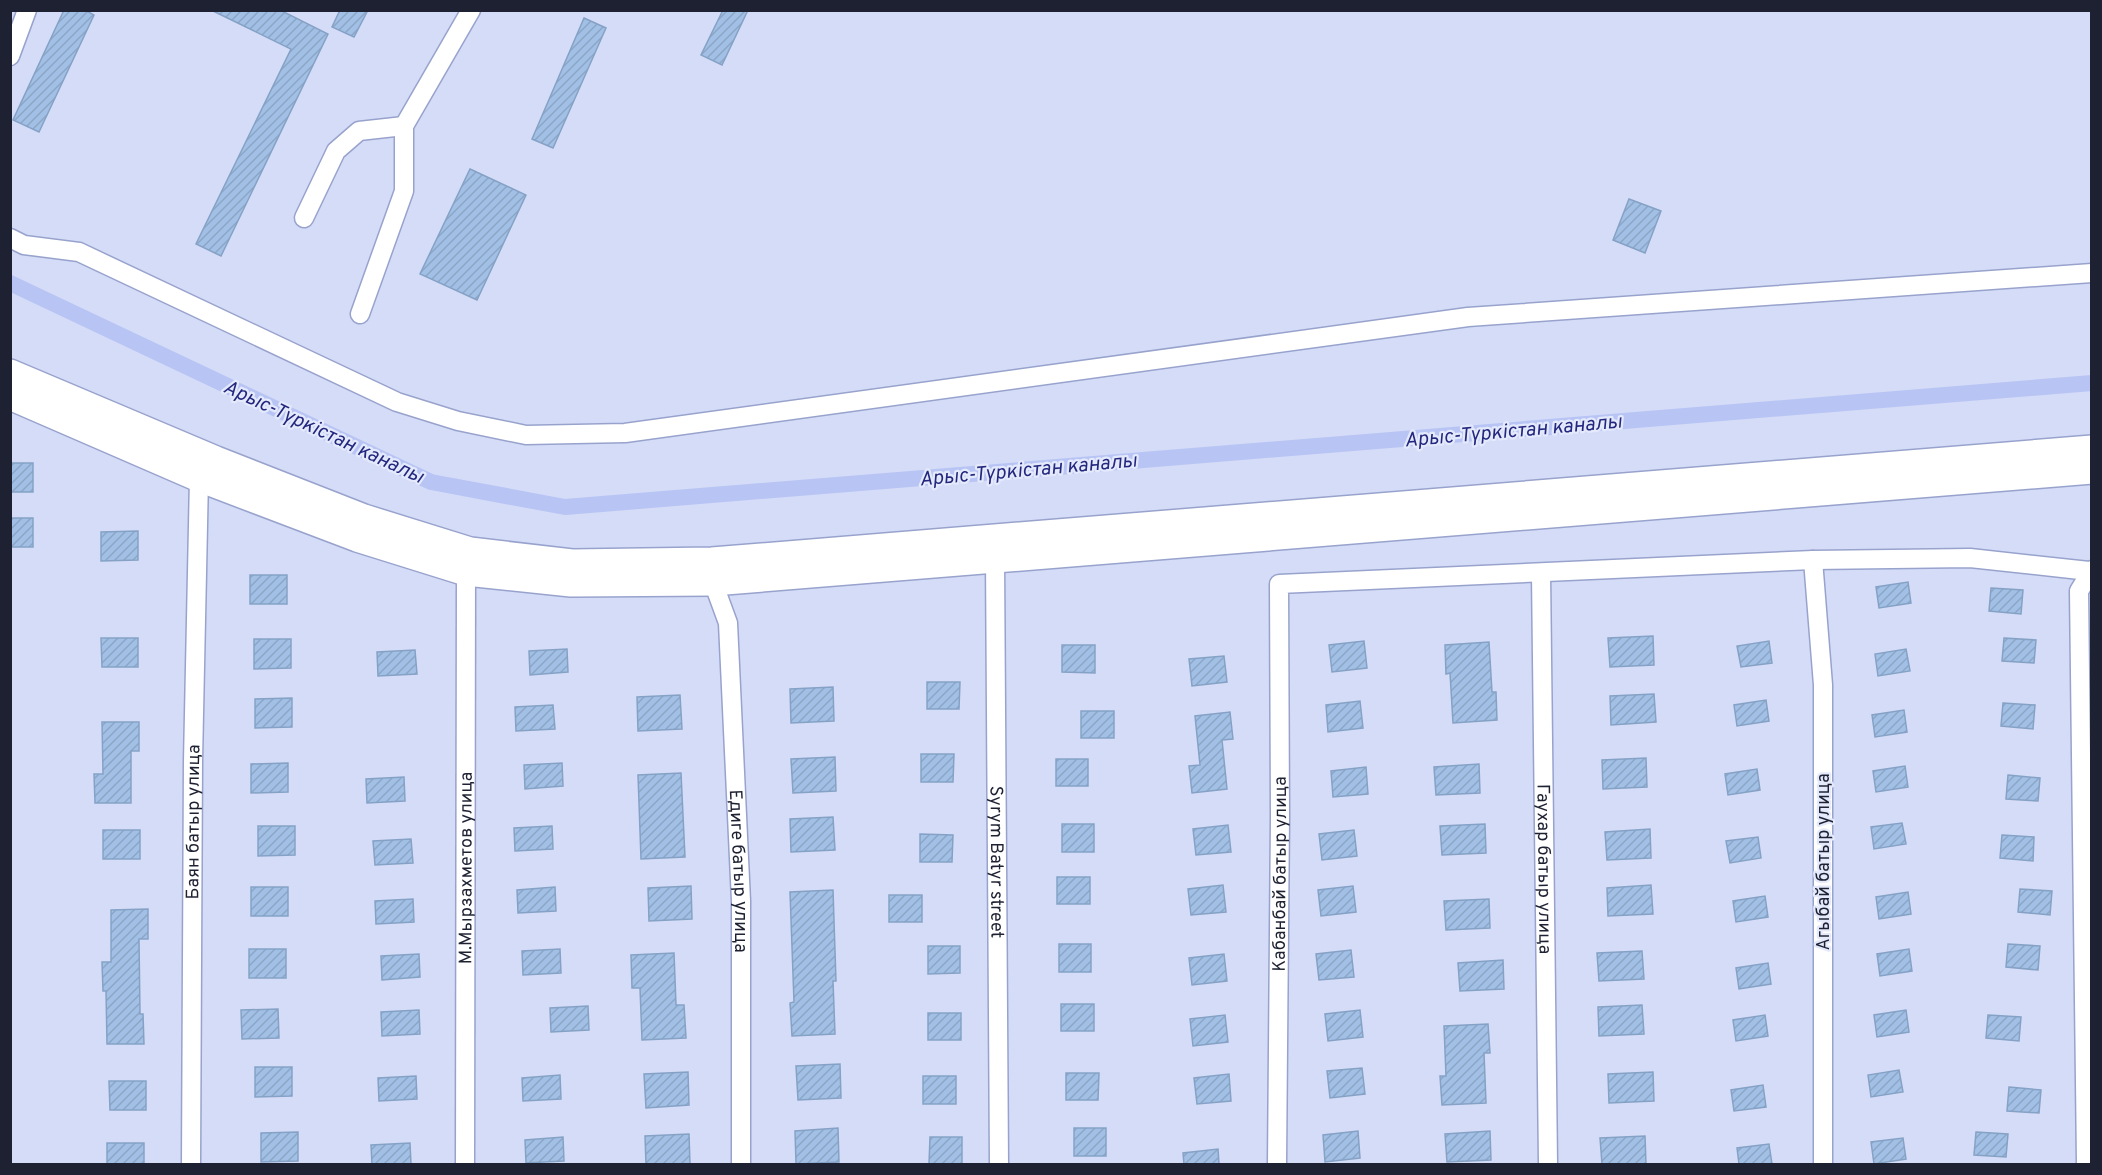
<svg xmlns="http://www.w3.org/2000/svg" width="2102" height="1175" viewBox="0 0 2102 1175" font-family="Overpass,sans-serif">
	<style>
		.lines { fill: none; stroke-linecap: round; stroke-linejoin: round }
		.canal { stroke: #b8c4f4; stroke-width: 16 }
		.building { fill: url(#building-hatch); stroke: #85a2c6; stroke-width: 1.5 }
		.minor-casing { stroke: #98a3cd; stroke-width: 21 }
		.highway-casing { stroke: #98a3cd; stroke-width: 30 }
		.minor { stroke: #fff; stroke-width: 18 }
		.highway { stroke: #fff; stroke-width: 27 }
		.labels { text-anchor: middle; stroke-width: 4.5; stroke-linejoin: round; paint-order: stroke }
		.street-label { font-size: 18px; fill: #1d2132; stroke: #e4eafc }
		.water-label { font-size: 20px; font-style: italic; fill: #23277e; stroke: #e4eafc }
	</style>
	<defs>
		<pattern id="building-hatch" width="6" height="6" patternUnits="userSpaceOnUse" patternTransform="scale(1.5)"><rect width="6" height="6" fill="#a2c0e5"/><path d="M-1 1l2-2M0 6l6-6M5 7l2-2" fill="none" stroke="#8ba5c5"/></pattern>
	</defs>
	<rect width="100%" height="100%" fill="#d5dcf7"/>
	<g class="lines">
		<!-- canal -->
		<path class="canal" d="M10,283L431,482L565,507L2092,383"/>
	</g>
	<!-- building -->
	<g class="building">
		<path d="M64,10H85L94,15L39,132L13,120Z"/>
		<path d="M211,10H280L328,34L221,256L196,244L291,49Z"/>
		<path d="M340,10H368L354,37L332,27Z"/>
		<path d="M723,10H748L722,65L701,55Z"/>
		<path d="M584,18L606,28L553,148L532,139Z"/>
		<path d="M470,169L526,195L477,300L420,274Z"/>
		<path d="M1629,199L1661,211L1645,253L1613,240Z"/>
		<rect x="10" y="463" width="23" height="29"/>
		<rect x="10" y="518" width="23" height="29"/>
		<path d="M138,531V560L101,561V532Z"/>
		<rect x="250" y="575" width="37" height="29"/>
		<path d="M1908,582L1911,603L1879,608L1876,587Z"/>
		<path d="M1991,588L2023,590L2021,614L1989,611Z"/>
		<path d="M1653,636L1654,665L1610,667L1608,638Z"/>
		<path d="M101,638H138V667H102Z"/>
		<path d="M2004,638L2036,640L2034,663L2002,661Z"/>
		<path d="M254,639H291V668L254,669Z"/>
		<path d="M1364,641L1367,668L1332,672L1329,645Z"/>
		<path d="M1769,641L1772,663L1741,667L1737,646Z"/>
		<path d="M1489,642L1492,692H1496L1497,720L1453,723L1450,673L1446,674L1445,645Z"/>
		<path d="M1062,645H1095V673L1062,672Z"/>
		<path d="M567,649L568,672L530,675L529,651Z"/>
		<path d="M1906,649L1910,671L1878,676L1875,654Z"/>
		<path d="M415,650L417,674L378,676L377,652Z"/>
		<path d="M1224,656L1227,682L1192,686L1189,659Z"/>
		<path d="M927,682H960L959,709H927Z"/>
		<path d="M833,687L834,721L791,723L790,689Z"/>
		<path d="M1654,694L1656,722L1611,725L1610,696Z"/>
		<path d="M680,695L682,729L638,731L637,697Z"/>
		<path d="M292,698V727L255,728V699Z"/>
		<path d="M1766,700L1769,721L1737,726L1734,705Z"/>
		<path d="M1360,701L1363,728L1328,732L1326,705Z"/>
		<path d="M2003,703L2035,705L2033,729L2001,726Z"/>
		<path d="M553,705L555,729L516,731L515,707Z"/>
		<path d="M1904,710L1907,732L1875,737L1872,715Z"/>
		<rect x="1081" y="711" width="33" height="27"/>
		<path d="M1230,712L1233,739L1222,740L1227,789L1192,793L1189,766L1200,765L1195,716Z"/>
		<path d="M102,722H139V751H131V803H95L94,774H103Z"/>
		<path d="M921,754H954L953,782H921Z"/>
		<path d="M835,757L836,791L793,793L791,759Z"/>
		<path d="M1646,758L1647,787L1603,789L1602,760Z"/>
		<rect x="1056" y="759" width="32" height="27"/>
		<path d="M288,763V792L251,793V764Z"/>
		<path d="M562,763L563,786L525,789L524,765Z"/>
		<path d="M1479,764L1480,793L1436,795L1434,767Z"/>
		<path d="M1905,766L1908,787L1876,792L1873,771Z"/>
		<path d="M1366,767L1368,794L1333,797L1331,771Z"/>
		<path d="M1757,769L1760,790L1728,795L1725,774Z"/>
		<path d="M681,773L685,857L641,859L638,775Z"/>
		<path d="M2008,775L2040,778L2038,801L2006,799Z"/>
		<path d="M404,777L405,801L367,803L366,779Z"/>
		<path d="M833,817L835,850L791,852L790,819Z"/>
		<path d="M1902,823L1906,844L1874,849L1871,827Z"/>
		<rect x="1062" y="824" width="32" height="28"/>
		<path d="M1485,824L1486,853L1442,855L1440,826Z"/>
		<path d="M1228,825L1231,852L1196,855L1193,829Z"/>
		<path d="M258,826H295V855L258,856Z"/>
		<path d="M552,826L553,849L515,851L514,828Z"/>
		<path d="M1650,829L1651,858L1607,860L1605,832Z"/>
		<rect x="103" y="830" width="37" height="29"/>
		<path d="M1354,830L1357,856L1322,860L1319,834Z"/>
		<path d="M920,834L953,835L952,862H920Z"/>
		<path d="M2002,835L2034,837L2033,861L2000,858Z"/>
		<path d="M1758,837L1761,858L1730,863L1726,841Z"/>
		<path d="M411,839L413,863L375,865L373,841Z"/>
		<rect x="1057" y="877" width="33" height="27"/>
		<path d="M1223,885L1226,912L1191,915L1188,889Z"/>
		<path d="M1651,885L1653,914L1608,916L1607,888Z"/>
		<path d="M691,886L692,919L649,921L648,888Z"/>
		<path d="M1353,886L1356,912L1321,916L1318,890Z"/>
		<rect x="251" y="887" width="37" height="29"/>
		<path d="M555,887L556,911L518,913L517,890Z"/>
		<path d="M2020,889L2052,891L2050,915L2018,912Z"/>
		<path d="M833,890L836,981H833L835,1034L792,1036L790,1003L794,1002L790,892Z"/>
		<path d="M1908,892L1911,914L1879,919L1876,897Z"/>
		<rect x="889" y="895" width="33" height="27"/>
		<path d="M1765,896L1768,917L1736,922L1733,901Z"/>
		<path d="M413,899L414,922L376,924L375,901Z"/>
		<path d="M1489,899L1490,928L1446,930L1444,901Z"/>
		<path d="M148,909V939H139L140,1014H143L144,1044H107L106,991H103L102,962H111V910Z"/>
		<rect x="1059" y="944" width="32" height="28"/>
		<path d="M2008,944L2040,946L2038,970L2006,967Z"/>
		<path d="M928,946H960V973L928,974Z"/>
		<rect x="249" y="949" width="37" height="29"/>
		<path d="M560,949L561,973L523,975L522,951Z"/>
		<path d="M1909,949L1912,971L1880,976L1877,954Z"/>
		<path d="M1351,950L1354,977L1319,980L1316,954Z"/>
		<path d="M1642,951L1644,979L1599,981L1597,953Z"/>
		<path d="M674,953L676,1005H684L686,1038L642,1040L640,988H632L631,955Z"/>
		<path d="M419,954L420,977L382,980L381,956Z"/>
		<path d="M1224,954L1227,981L1192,985L1189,958Z"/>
		<path d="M1503,960L1504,989L1460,991L1458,963Z"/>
		<path d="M1768,963L1771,984L1739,989L1736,968Z"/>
		<rect x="1061" y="1004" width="33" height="27"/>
		<path d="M1642,1005L1644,1034L1599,1036L1598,1007Z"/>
		<path d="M588,1006L589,1030L551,1032L550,1008Z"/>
		<path d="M278,1009L279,1038L242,1039L241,1010Z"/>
		<path d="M419,1010L420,1034L382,1036L381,1012Z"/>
		<path d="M1360,1010L1363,1037L1328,1041L1325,1014Z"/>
		<path d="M1906,1010L1909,1032L1877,1037L1874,1015Z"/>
		<rect x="928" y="1013" width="33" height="27"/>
		<path d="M1225,1015L1228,1042L1193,1046L1190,1019Z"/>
		<path d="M1765,1015L1768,1036L1736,1041L1733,1020Z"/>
		<path d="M1988,1015L2021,1017L2019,1041L1986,1038Z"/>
		<path d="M1488,1024L1490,1053H1484L1486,1103L1442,1105L1440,1076H1446L1444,1026Z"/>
		<path d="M840,1064L841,1098L798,1100L796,1066Z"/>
		<path d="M255,1067H292V1096L255,1097Z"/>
		<path d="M1362,1068L1365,1094L1330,1098L1327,1071Z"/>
		<path d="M1899,1070L1903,1092L1871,1097L1868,1075Z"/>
		<path d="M688,1072L689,1105L646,1108L644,1074Z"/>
		<path d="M1653,1072L1654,1101L1609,1103L1608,1074Z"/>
		<path d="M1066,1073H1099L1098,1100H1066Z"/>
		<path d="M1229,1074L1231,1101L1197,1104L1194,1078Z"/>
		<path d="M560,1075L561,1099L523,1101L522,1078Z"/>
		<path d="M416,1076L417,1099L379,1101L378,1078Z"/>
		<rect x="923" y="1076" width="33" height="28"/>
		<path d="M109,1081H146V1110H110Z"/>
		<path d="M1763,1085L1766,1107L1734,1111L1731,1090Z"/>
		<path d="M2009,1087L2041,1090L2039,1113L2007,1111Z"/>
		<path d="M838,1128L839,1162L796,1164L795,1131Z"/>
		<rect x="1074" y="1128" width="32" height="28"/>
		<path d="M1358,1131L1360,1158L1325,1162L1323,1135Z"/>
		<path d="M1490,1131L1491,1160L1447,1162L1445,1134Z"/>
		<path d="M298,1132V1161L261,1162V1133Z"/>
		<path d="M1976,1132L2008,1134L2006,1157L1974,1155Z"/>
		<path d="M689,1134L690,1164H646L645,1136Z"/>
		<path d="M1645,1136L1646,1164H1602L1600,1138Z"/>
		<path d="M563,1137L564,1161L526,1163L525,1140Z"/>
		<path d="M930,1137H962V1164H929Z"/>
		<path d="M1903,1138L1906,1159L1874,1164L1871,1142Z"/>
		<rect x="107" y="1143" width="37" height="21"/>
		<path d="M410,1143L411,1164H372L371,1145Z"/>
		<path d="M1769,1144L1772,1164H1739L1737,1148Z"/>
		<path d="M1218,1149L1219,1164H1184L1183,1153Z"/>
	</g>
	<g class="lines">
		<!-- minor casing -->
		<g class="minor-casing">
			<g id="minor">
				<path d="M10,56L27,10"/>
				<path d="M304,218L336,151L359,131L404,126"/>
				<path d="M10,238L24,245L79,252L397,402L458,421L526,435L625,433L1468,317L2092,273"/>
				<path d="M360,314L404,191V126L471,10"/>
				<path id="s1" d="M995,559L999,1164"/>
				<path d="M1813,560L1823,685V1164"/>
				<path id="s2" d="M1541,573L1548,1164"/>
				<path id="s3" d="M713,582L728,623L741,901V1164"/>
				<path id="s4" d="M191,1164L193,761L199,478"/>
				<path id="s5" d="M465,1164L466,572"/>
				<path id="s6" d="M1277,1164L1280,816L1279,584L1813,560L1970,558L2089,571"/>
				<path d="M2086,1164L2079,591L2092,570"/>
			</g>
		</g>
		<!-- highway casing -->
		<g class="highway-casing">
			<g id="highway">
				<path d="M10,373L216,460L364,518L470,551L572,563L712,561L2092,449"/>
				<path d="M10,396L199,478L357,538L466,572L571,583L713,582L2092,470"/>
			</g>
		</g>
		<!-- minor -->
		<use href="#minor" class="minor"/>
		<!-- highway -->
		<use href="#highway" class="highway"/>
	</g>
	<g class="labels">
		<!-- street labels -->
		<g class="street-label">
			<text dy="6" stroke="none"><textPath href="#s4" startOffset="342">Баян батыр улица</textPath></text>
			<text dy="6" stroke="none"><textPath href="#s1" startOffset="303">Syrym Batyr street</textPath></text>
			<text transform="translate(1823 862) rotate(-90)" y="6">Агыбай батыр улица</text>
			<text dy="6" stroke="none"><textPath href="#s5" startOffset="296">М.Мырзахметов улица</textPath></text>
			<text dy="6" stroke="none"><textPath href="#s2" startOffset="296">Гаухар батыр улица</textPath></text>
			<text dy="6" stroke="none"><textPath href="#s3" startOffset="292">Едиге батыр улица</textPath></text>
			<text dy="6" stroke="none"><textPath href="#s6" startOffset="290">Кабанбай батыр улица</textPath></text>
		</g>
		<!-- water labels -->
		<g class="water-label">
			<text transform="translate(1513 430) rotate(-5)" y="7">Арыс-Түркістан каналы</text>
			<text transform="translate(324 431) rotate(25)" y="7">Арыс-Түркістан каналы</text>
			<text transform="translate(1028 469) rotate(-5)" y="7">Арыс-Түркістан каналы</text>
		</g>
	</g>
	<!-- border -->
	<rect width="2102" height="1175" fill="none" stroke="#1d2132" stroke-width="24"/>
</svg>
